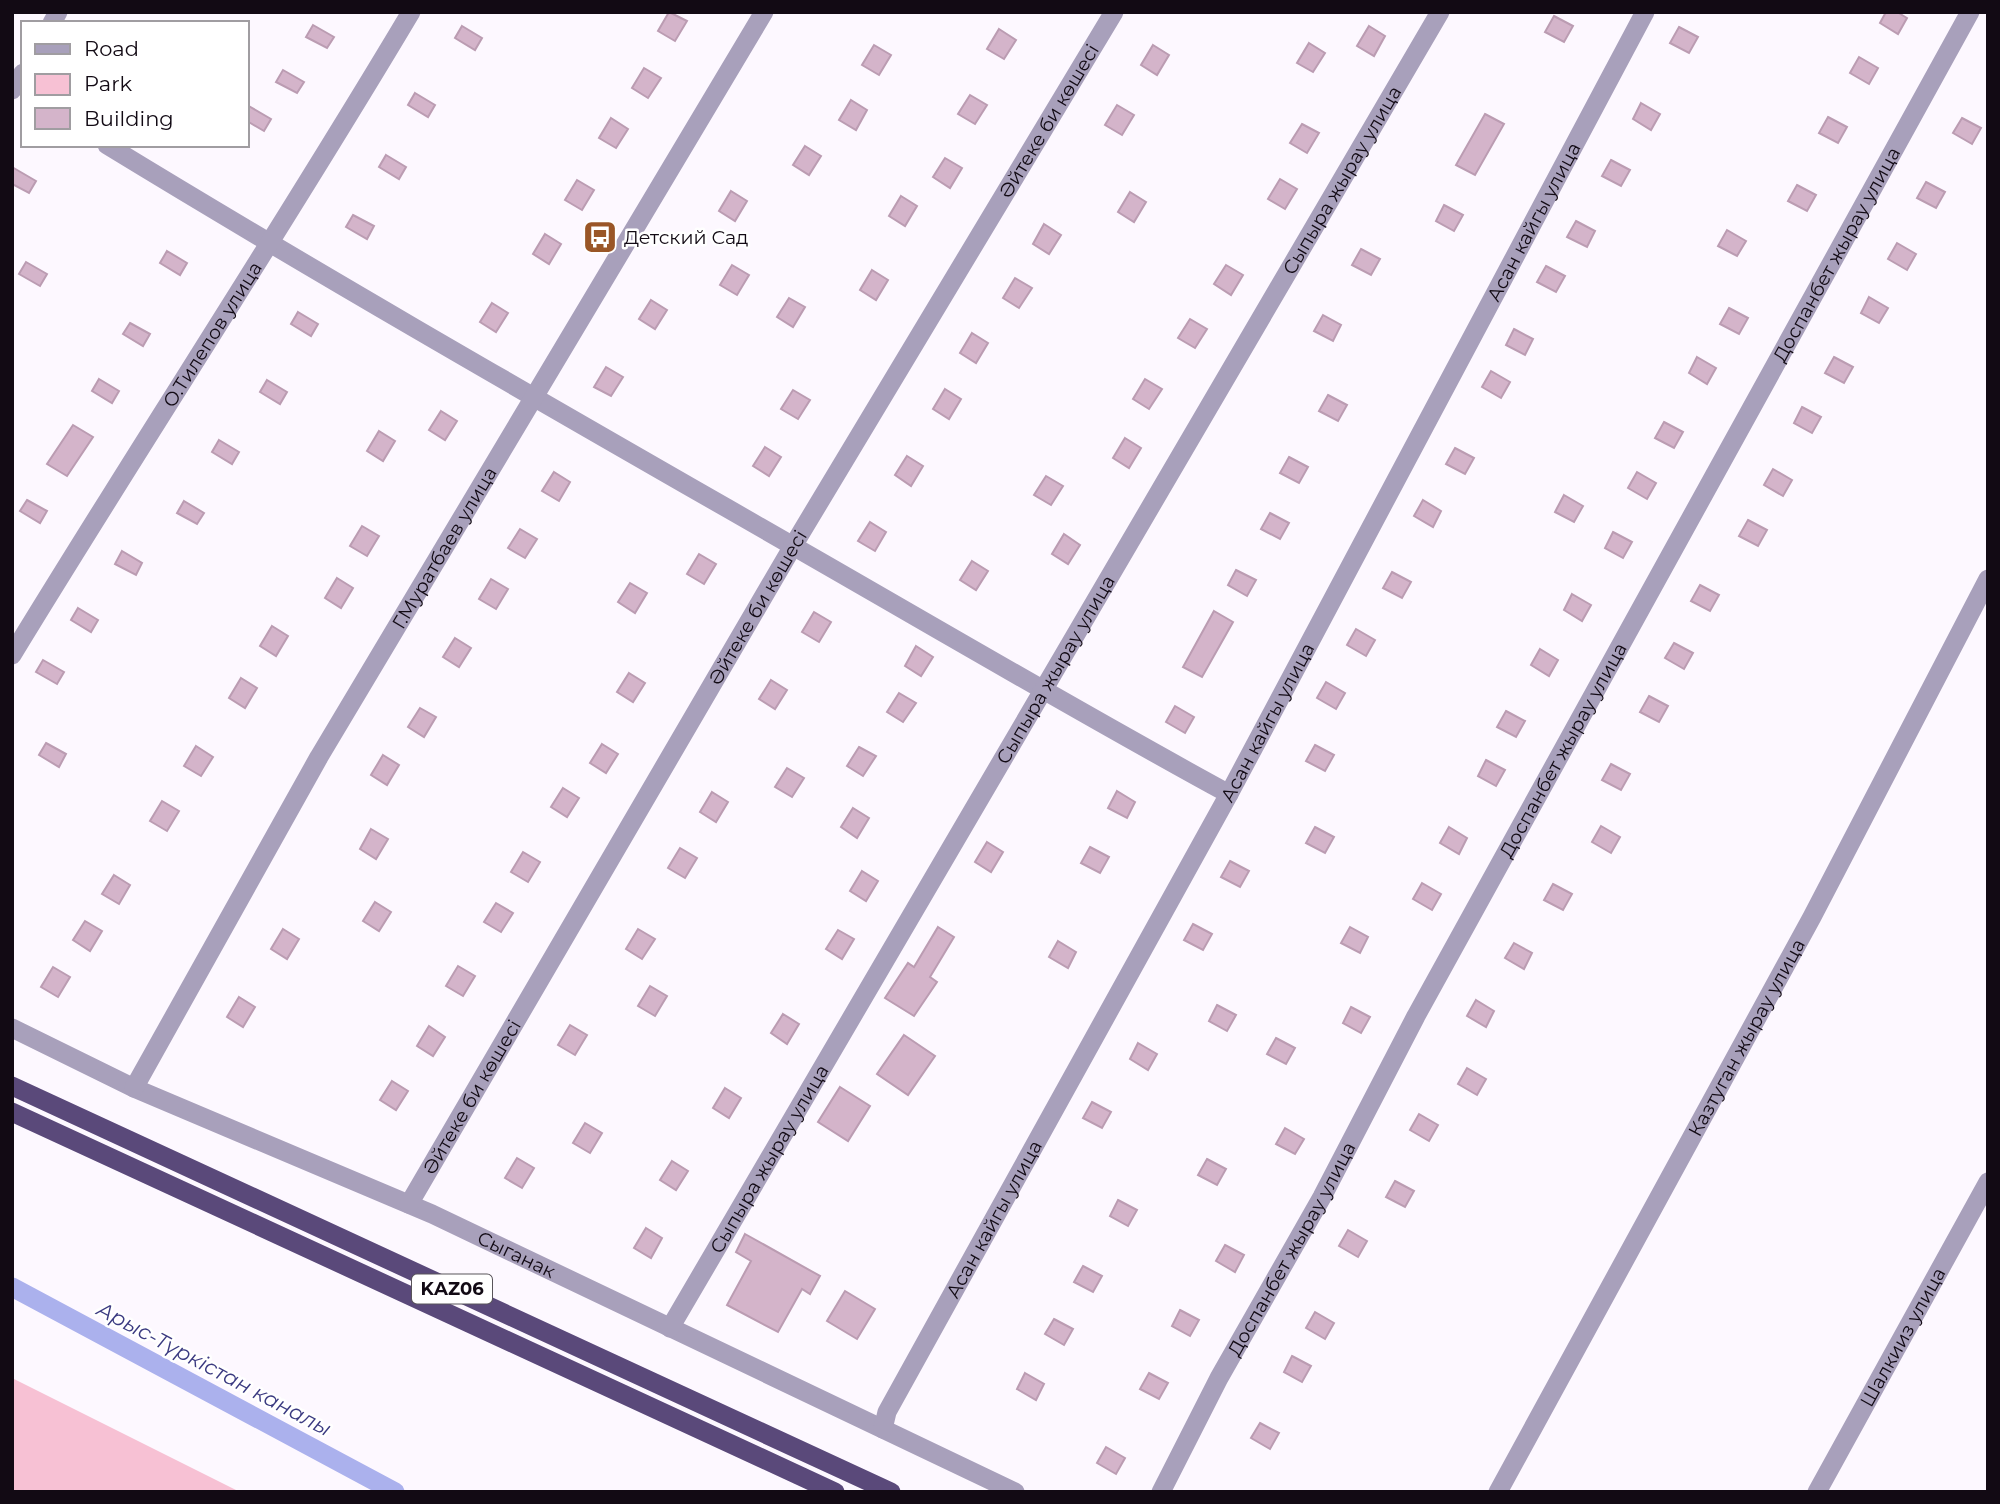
<svg xmlns="http://www.w3.org/2000/svg" width="2000" height="1504" viewBox="0 0 2000 1504" font-family="Montserrat,sans-serif">
	<style>
		.green { fill: #f7c1d4 }
		.lines { fill: none; stroke-linecap: round; stroke-linejoin: round }
		.canal { stroke: #abb1ed; stroke-width: 19 }
		.building { fill: #d4b4ca; stroke: #bb9cb2; stroke-width: 2 }
		.minor { stroke: #a8a0bb; stroke-width: 19 }
		.trunk { stroke: #5a497a; stroke-width: 19 }
		.labels { text-anchor: middle; stroke-width: 5; stroke-linejoin: round; paint-order: stroke }
		.shield { fill: #fff; stroke: #59545a; stroke-width: 2 }
		.shield-label { font-size: 18px; font-weight: bold; fill: #120a14 }
		.street-label { font-size: 19px; fill: #120a14; stroke: #fff }
		.poi-label { font-size: 19px; fill: #120a14; stroke: #fff; text-anchor: start }
		.water-label { font-size: 21px; font-style: italic; fill: #3b3a81; stroke: #fff }
	</style>
	<rect width="100%" height="100%" fill="#fdf8ff"/>
	<!-- green -->
	<path class="green" d="M12,1378L240,1492H12Z"/>
	<g class="lines">
		<!-- canal -->
		<path class="canal" d="M12,1287L395,1492"/>
	</g>
	<!-- building -->
	<g class="building">
		<path d="M669,12L687,21L675,41L658,31Z"/>
		<path d="M1886,12H1897L1907,18L1898,34L1880,23Z"/>
		<path d="M1554,16L1573,26L1564,42L1545,32Z"/>
		<path d="M313,25L334,37L327,48L306,37Z"/>
		<path d="M462,26L482,38L475,50L455,38Z"/>
		<path d="M1369,26L1385,36L1374,56L1357,46Z"/>
		<path d="M1679,27L1698,37L1689,53L1670,43Z"/>
		<path d="M999,29L1016,40L1004,59L987,49Z"/>
		<path d="M1309,43L1325,53L1313,72L1297,63Z"/>
		<path d="M874,45L891,55L879,75L862,65Z"/>
		<path d="M1153,45L1169,55L1157,75L1141,65Z"/>
		<path d="M1859,57L1878,68L1869,84L1850,73Z"/>
		<path d="M644,68L661,78L648,98L632,88Z"/>
		<path d="M283,70L304,82L297,93L276,82Z"/>
		<path d="M415,93L435,105L428,117L408,105Z"/>
		<path d="M970,95L987,105L975,124L958,114Z"/>
		<path d="M851,100L867,110L856,130L839,120Z"/>
		<path d="M1641,103L1660,114L1651,130L1633,119Z"/>
		<path d="M247,105L271,119L264,131L247,121Z"/>
		<path d="M1117,105L1134,115L1122,135L1105,125Z"/>
		<path d="M1485,114L1504,124L1475,175L1456,165Z"/>
		<path d="M1828,117L1847,127L1838,143L1819,133Z"/>
		<path d="M611,118L628,129L616,148L599,138Z"/>
		<path d="M1962,118L1981,128L1972,144L1953,133Z"/>
		<path d="M1302,124L1319,133L1307,153L1290,143Z"/>
		<path d="M805,146L821,156L809,175L793,165Z"/>
		<path d="M386,155L406,167L399,179L379,167Z"/>
		<path d="M945,158L962,168L950,188L933,177Z"/>
		<path d="M1611,160L1630,170L1621,186L1602,176Z"/>
		<path d="M12,167L36,181L29,193L12,184Z"/>
		<path d="M1280,179L1297,189L1285,209L1268,199Z"/>
		<path d="M577,180L594,190L582,210L565,200Z"/>
		<path d="M1926,182L1945,192L1936,208L1917,198Z"/>
		<path d="M1797,185L1816,195L1807,211L1788,201Z"/>
		<path d="M731,191L747,201L735,221L719,211Z"/>
		<path d="M1130,192L1146,202L1134,222L1118,212Z"/>
		<path d="M901,196L917,206L905,226L889,216Z"/>
		<path d="M1444,205L1463,215L1454,231L1436,221Z"/>
		<path d="M353,215L374,226L367,239L346,227Z"/>
		<path d="M1576,221L1595,231L1587,247L1567,237Z"/>
		<path d="M1044,224L1061,235L1049,254L1033,244Z"/>
		<path d="M1727,230L1746,241L1737,256L1718,246Z"/>
		<path d="M545,234L561,244L549,264L533,254Z"/>
		<path d="M1897,243L1916,254L1907,270L1888,259Z"/>
		<path d="M1361,249L1380,259L1371,275L1352,265Z"/>
		<path d="M167,251L187,263L180,275L160,263Z"/>
		<path d="M26,262L47,274L40,286L19,274Z"/>
		<path d="M732,265L749,275L737,295L720,285Z"/>
		<path d="M1226,265L1243,275L1231,295L1214,284Z"/>
		<path d="M1546,266L1565,276L1556,292L1537,282Z"/>
		<path d="M872,270L888,280L876,300L860,290Z"/>
		<path d="M1015,278L1032,288L1019,308L1003,298Z"/>
		<path d="M1869,297L1888,308L1879,323L1861,313Z"/>
		<path d="M789,298L805,307L793,327L777,317Z"/>
		<path d="M651,300L667,310L655,329L639,319Z"/>
		<path d="M492,303L508,313L496,332L480,322Z"/>
		<path d="M1729,308L1748,318L1739,334L1720,324Z"/>
		<path d="M298,312L318,324L311,336L291,324Z"/>
		<path d="M1323,315L1341,325L1333,341L1314,331Z"/>
		<path d="M1190,319L1207,329L1195,348L1178,338Z"/>
		<path d="M130,323L150,334L143,346L123,334Z"/>
		<path d="M1514,329L1533,339L1525,355L1506,345Z"/>
		<path d="M972,333L988,343L976,363L960,353Z"/>
		<path d="M1697,357L1716,368L1707,384L1689,373Z"/>
		<path d="M1834,357L1853,367L1844,383L1825,373Z"/>
		<path d="M606,367L623,377L611,396L594,387Z"/>
		<path d="M1491,371L1510,382L1501,398L1482,387Z"/>
		<path d="M99,379L119,391L112,403L92,391Z"/>
		<path d="M1145,379L1162,389L1149,409L1133,399Z"/>
		<path d="M267,380L287,392L280,404L260,392Z"/>
		<path d="M945,389L961,399L949,419L933,409Z"/>
		<path d="M793,390L810,400L798,419L781,409Z"/>
		<path d="M1328,395L1347,405L1338,421L1319,411Z"/>
		<path d="M1802,407L1821,417L1812,433L1794,423Z"/>
		<path d="M441,411L457,421L445,440L429,430Z"/>
		<path d="M1664,422L1683,432L1674,448L1655,438Z"/>
		<path d="M73,425L93,437L67,476L47,464Z"/>
		<path d="M379,431L395,441L383,461L367,451Z"/>
		<path d="M1125,438L1141,448L1129,468L1113,458Z"/>
		<path d="M219,440L239,452L232,464L212,452Z"/>
		<path d="M765,447L781,457L769,476L753,466Z"/>
		<path d="M1455,448L1474,458L1465,474L1446,464Z"/>
		<path d="M907,456L923,466L911,486L895,475Z"/>
		<path d="M1289,457L1308,467L1299,483L1280,473Z"/>
		<path d="M1773,469L1792,480L1783,496L1764,485Z"/>
		<path d="M554,472L570,482L559,501L542,491Z"/>
		<path d="M1637,472L1656,483L1647,499L1628,488Z"/>
		<path d="M1046,476L1063,486L1051,505L1034,495Z"/>
		<path d="M1564,495L1583,506L1574,522L1555,512Z"/>
		<path d="M27,500L47,511L40,523L20,511Z"/>
		<path d="M1423,500L1441,511L1433,527L1414,516Z"/>
		<path d="M184,501L204,513L197,524L177,513Z"/>
		<path d="M1270,513L1289,523L1280,539L1261,529Z"/>
		<path d="M1748,520L1767,530L1758,546L1739,536Z"/>
		<path d="M870,522L886,532L875,551L858,541Z"/>
		<path d="M362,526L379,536L367,556L350,546Z"/>
		<path d="M520,529L537,539L525,558L508,548Z"/>
		<path d="M1613,532L1632,542L1623,558L1605,548Z"/>
		<path d="M1064,534L1080,545L1068,564L1052,554Z"/>
		<path d="M122,551L142,563L136,575L115,564Z"/>
		<path d="M699,554L716,564L704,584L687,574Z"/>
		<path d="M972,561L988,571L976,590L960,580Z"/>
		<path d="M1236,570L1256,580L1247,596L1228,585Z"/>
		<path d="M1392,572L1411,582L1402,598L1383,588Z"/>
		<path d="M337,578L353,588L341,608L325,598Z"/>
		<path d="M491,579L508,589L496,609L479,599Z"/>
		<path d="M630,583L647,593L635,613L618,602Z"/>
		<path d="M1700,585L1719,595L1710,611L1691,601Z"/>
		<path d="M1572,594L1591,605L1582,621L1564,610Z"/>
		<path d="M78,608L98,620L91,632L71,620Z"/>
		<path d="M1214,611L1233,622L1202,677L1183,667Z"/>
		<path d="M814,612L831,622L819,642L802,632Z"/>
		<path d="M272,626L288,636L276,656L260,646Z"/>
		<path d="M1356,629L1375,640L1366,656L1347,645Z"/>
		<path d="M455,638L471,648L459,667L443,657Z"/>
		<path d="M1674,643L1693,653L1684,669L1665,658Z"/>
		<path d="M916,646L933,657L921,676L905,666Z"/>
		<path d="M1540,649L1558,660L1549,676L1531,665Z"/>
		<path d="M43,660L64,672L57,684L36,672Z"/>
		<path d="M629,673L645,683L633,702L617,692Z"/>
		<path d="M241,678L257,688L245,708L229,698Z"/>
		<path d="M771,680L787,690L775,709L759,699Z"/>
		<path d="M1326,682L1345,693L1336,709L1317,698Z"/>
		<path d="M899,693L916,703L903,722L887,712Z"/>
		<path d="M1649,696L1668,706L1659,722L1640,712Z"/>
		<path d="M1175,706L1194,717L1185,733L1166,722Z"/>
		<path d="M420,708L436,717L424,737L408,727Z"/>
		<path d="M1506,711L1525,721L1516,737L1497,727Z"/>
		<path d="M46,743L66,754L59,767L39,755Z"/>
		<path d="M602,744L618,754L606,773L590,763Z"/>
		<path d="M1315,745L1334,755L1325,771L1306,761Z"/>
		<path d="M196,746L213,757L201,776L184,766Z"/>
		<path d="M859,747L876,756L863,776L847,766Z"/>
		<path d="M383,755L399,765L387,785L371,775Z"/>
		<path d="M1486,760L1505,770L1496,786L1478,776Z"/>
		<path d="M1611,764L1630,774L1621,790L1602,780Z"/>
		<path d="M787,768L804,778L792,797L775,787Z"/>
		<path d="M563,788L579,798L567,817L551,807Z"/>
		<path d="M1117,791L1135,802L1127,818L1108,808Z"/>
		<path d="M712,792L728,802L716,822L700,812Z"/>
		<path d="M162,801L179,811L167,831L150,821Z"/>
		<path d="M853,808L869,818L857,838L841,827Z"/>
		<path d="M1601,826L1620,837L1611,853L1592,842Z"/>
		<path d="M1315,827L1334,837L1325,853L1306,843Z"/>
		<path d="M1449,827L1467,838L1459,854L1440,843Z"/>
		<path d="M371,829L388,839L376,859L360,849Z"/>
		<path d="M987,842L1003,852L991,872L975,862Z"/>
		<path d="M1090,847L1109,857L1100,873L1081,863Z"/>
		<path d="M680,848L697,858L685,878L668,868Z"/>
		<path d="M523,852L540,862L528,882L511,872Z"/>
		<path d="M1230,861L1249,871L1240,887L1221,877Z"/>
		<path d="M862,871L878,881L866,901L850,891Z"/>
		<path d="M114,875L130,885L119,904L102,894Z"/>
		<path d="M1422,883L1441,894L1432,910L1413,899Z"/>
		<path d="M1553,884L1572,894L1563,910L1544,900Z"/>
		<path d="M375,902L391,912L379,931L363,921Z"/>
		<path d="M496,903L513,913L501,932L484,922Z"/>
		<path d="M85,921L102,931L90,951L73,940Z"/>
		<path d="M1193,924L1212,934L1203,950L1184,940Z"/>
		<path d="M938,927L954,937L930,977L937,982L914,1016L885,998L908,963L914,967Z"/>
		<path d="M1350,927L1368,937L1360,953L1341,943Z"/>
		<path d="M283,929L299,939L287,959L271,949Z"/>
		<path d="M638,929L655,939L642,959L626,949Z"/>
		<path d="M838,930L854,939L842,959L826,949Z"/>
		<path d="M1058,941L1076,952L1068,968L1049,957Z"/>
		<path d="M1514,943L1532,953L1524,969L1505,958Z"/>
		<path d="M458,966L475,976L463,996L446,986Z"/>
		<path d="M53,967L70,977L58,997L41,987Z"/>
		<path d="M650,986L667,996L655,1016L638,1006Z"/>
		<path d="M239,997L255,1007L243,1027L227,1017Z"/>
		<path d="M1476,1000L1494,1011L1486,1027L1467,1016Z"/>
		<path d="M1217,1005L1236,1015L1227,1031L1209,1021Z"/>
		<path d="M1351,1007L1370,1017L1361,1033L1343,1023Z"/>
		<path d="M783,1014L799,1024L787,1044L771,1033Z"/>
		<path d="M570,1025L587,1035L575,1055L558,1045Z"/>
		<path d="M429,1026L445,1037L433,1056L417,1046Z"/>
		<path d="M904,1035L935,1056L908,1095L877,1074Z"/>
		<path d="M1276,1038L1295,1048L1286,1064L1267,1054Z"/>
		<path d="M1138,1043L1157,1054L1148,1070L1130,1059Z"/>
		<path d="M1467,1068L1486,1079L1477,1095L1458,1084Z"/>
		<path d="M392,1081L408,1091L396,1110L380,1100Z"/>
		<path d="M840,1087L870,1106L848,1141L818,1122Z"/>
		<path d="M725,1088L741,1098L729,1118L713,1108Z"/>
		<path d="M1092,1102L1111,1112L1102,1128L1083,1118Z"/>
		<path d="M1419,1114L1438,1125L1429,1141L1410,1130Z"/>
		<path d="M585,1123L602,1133L590,1153L573,1143Z"/>
		<path d="M1285,1128L1304,1139L1295,1154L1276,1144Z"/>
		<path d="M517,1158L534,1168L522,1188L505,1178Z"/>
		<path d="M1207,1159L1226,1169L1217,1185L1198,1175Z"/>
		<path d="M672,1161L688,1171L676,1190L660,1180Z"/>
		<path d="M1395,1181L1414,1191L1405,1207L1386,1197Z"/>
		<path d="M1118,1200L1137,1210L1128,1226L1110,1216Z"/>
		<path d="M646,1228L662,1238L651,1258L634,1248Z"/>
		<path d="M1348,1230L1367,1241L1358,1257L1339,1246Z"/>
		<path d="M745,1234L820,1276L810,1294L802,1289L778,1332L727,1305L751,1261L736,1252Z"/>
		<path d="M1225,1245L1244,1255L1235,1272L1216,1261Z"/>
		<path d="M1083,1266L1102,1276L1093,1292L1074,1282Z"/>
		<path d="M845,1291L875,1309L857,1339L827,1321Z"/>
		<path d="M1180,1310L1199,1320L1190,1336L1172,1326Z"/>
		<path d="M1315,1312L1334,1323L1325,1339L1306,1328Z"/>
		<path d="M1054,1319L1073,1329L1064,1345L1045,1334Z"/>
		<path d="M1292,1356L1311,1366L1302,1382L1284,1372Z"/>
		<path d="M1025,1373L1044,1384L1036,1400L1017,1389Z"/>
		<path d="M1149,1373L1168,1383L1159,1399L1140,1389Z"/>
		<path d="M1260,1423L1279,1433L1270,1449L1251,1438Z"/>
		<path d="M1106,1447L1125,1458L1116,1474L1097,1463Z"/>
	</g>
	<g class="lines">
		<!-- minor -->
		<g class="minor">
			<path d="M52,23L58,12"/>
			<path d="M12,90L23,73"/>
			<path d="M107,145C333,283 563,414 793,546C938,629 1082,714 1229,794"/>
			<path id="s1" d="M12,655C143,440 282,229 411,12"/>
			<path id="s2" d="M12,1028L134,1088L432,1214L1015,1492"/>
			<path id="s3" d="M134,1088L319,757L764,12"/>
			<path id="s4" d="M409,1204L793,546L1114,12"/>
			<path id="s5" d="M670,1328L1440,12"/>
			<path id="s6" d="M883,1429L887,1412L1229,794L1645,12"/>
			<path id="s7" d="M1161,1492L1219,1378L1322,1197L1416,1016L1970,12"/>
			<path id="s8" d="M1498,1492L1812,917L1988,579"/>
			<path id="s9" d="M1817,1492L1988,1182"/>
		</g>
		<!-- trunk -->
		<g class="trunk">
			<path d="M12,1086L891,1492"/>
			<path d="M12,1112L835,1492"/>
		</g>
	</g>
	<!-- icons -->
	<defs>
		<g id="bus-square" transform="scale(1.75)"><rect x="-9" y="-9" width="18" height="18" rx="4" fill="#9a5627" stroke="#fff"/><path d="M-5-6H5V4H4V6H2V4H-2V6H-4V4H-5ZM-3.5-4V0h7V-4ZM-3.5 1.2v1.5H-2V1.2ZM2 1.2v1.5H3.5V1.2Z" fill="#fff"/></g>
	</defs>
	<g fill-rule="evenodd">
		<use href="#bus-square" x="600" y="237"/>
	</g>
	<g class="labels">
		<!-- shield labels -->
		<rect class="shield" x="412" y="1274.5" width="80" height="29" rx="5"/>
		<g class="shield-label">
			<text x="452" y="1295">KАZ06</text>
		</g>
		<!-- street labels -->
		<g class="street-label">
			<text dy="7" stroke="none"><textPath href="#s4" startOffset="1258">Әйтеке би көшесі</textPath></text>
			<text dy="7" stroke="none"><textPath href="#s5" startOffset="1330">Сыпыра жырау улица</textPath></text>
			<text dy="7" stroke="none"><textPath href="#s6" startOffset="1372">Асан кайгы улица</textPath></text>
			<text dy="7" stroke="none"><textPath href="#s7" startOffset="1410">Доспанбет жырау улица</textPath></text>
			<text dy="7" stroke="none"><textPath href="#s1" startOffset="378">О.Тилепов улица</textPath></text>
			<text dy="7" stroke="none"><textPath href="#s3" startOffset="623">Г.Муратбаев улица</textPath></text>
			<text dy="7" stroke="none"><textPath href="#s4" startOffset="691">Әйтеке би көшесі</textPath></text>
			<text dy="7" stroke="none"><textPath href="#s5" startOffset="763">Сыпыра жырау улица</textPath></text>
			<text dy="7" stroke="none"><textPath href="#s6" startOffset="805">Асан кайгы улица</textPath></text>
			<text dy="7" stroke="none"><textPath href="#s7" startOffset="844">Доспанбет жырау улица</textPath></text>
			<text dy="7" stroke="none"><textPath href="#s8" startOffset="518">Казтуган жырау улица</textPath></text>
			<text dy="7" stroke="none"><textPath href="#s4" startOffset="124">Әйтеке би көшесі</textPath></text>
			<text dy="7" stroke="none"><textPath href="#s5" startOffset="196">Сыпыра жырау улица</textPath></text>
			<text dy="7" stroke="none"><textPath href="#s6" startOffset="238">Асан кайгы улица</textPath></text>
			<text dy="7" stroke="none"><textPath href="#s7" startOffset="276">Доспанбет жырау улица</textPath></text>
			<text dy="7" stroke="none"><textPath href="#s2" startOffset="553">Сыганак</textPath></text>
			<text dy="7" stroke="none"><textPath href="#s9" startOffset="177">Шалкииз улица</textPath></text>
		</g>
		<!-- poi labels -->
		<g class="poi-label">
			<text x="624" y="244">Детский Сад</text>
		</g>
		<!-- water labels -->
		<g class="water-label">
			<text transform="translate(214 1369) rotate(28)" y="7">Арыс-Түркістан каналы</text>
		</g>
	</g>
	<!-- border -->
	<rect width="2000" height="1504" fill="none" stroke="#120a14" stroke-width="28"/>
	<!-- legend -->
	<rect x="21" y="21" width="228" height="126" fill="#ffffff" stroke="#a09da1" stroke-width="2"/>
	<rect x="35" y="44" width="35" height="10" fill="#a8a0bb" stroke="#a09da1" stroke-width="2"/>
	<text x="84" y="56" font-size="21" fill="#120a14">Road</text>
	<rect x="35" y="74" width="35" height="21" fill="#f7c1d4" stroke="#a09da1" stroke-width="2"/>
	<text x="84" y="91" font-size="21" fill="#120a14">Park</text>
	<rect x="35" y="108" width="35" height="21" fill="#d4b4ca" stroke="#a09da1" stroke-width="2"/>
	<text x="84" y="126" font-size="21" fill="#120a14">Building</text>
</svg>
